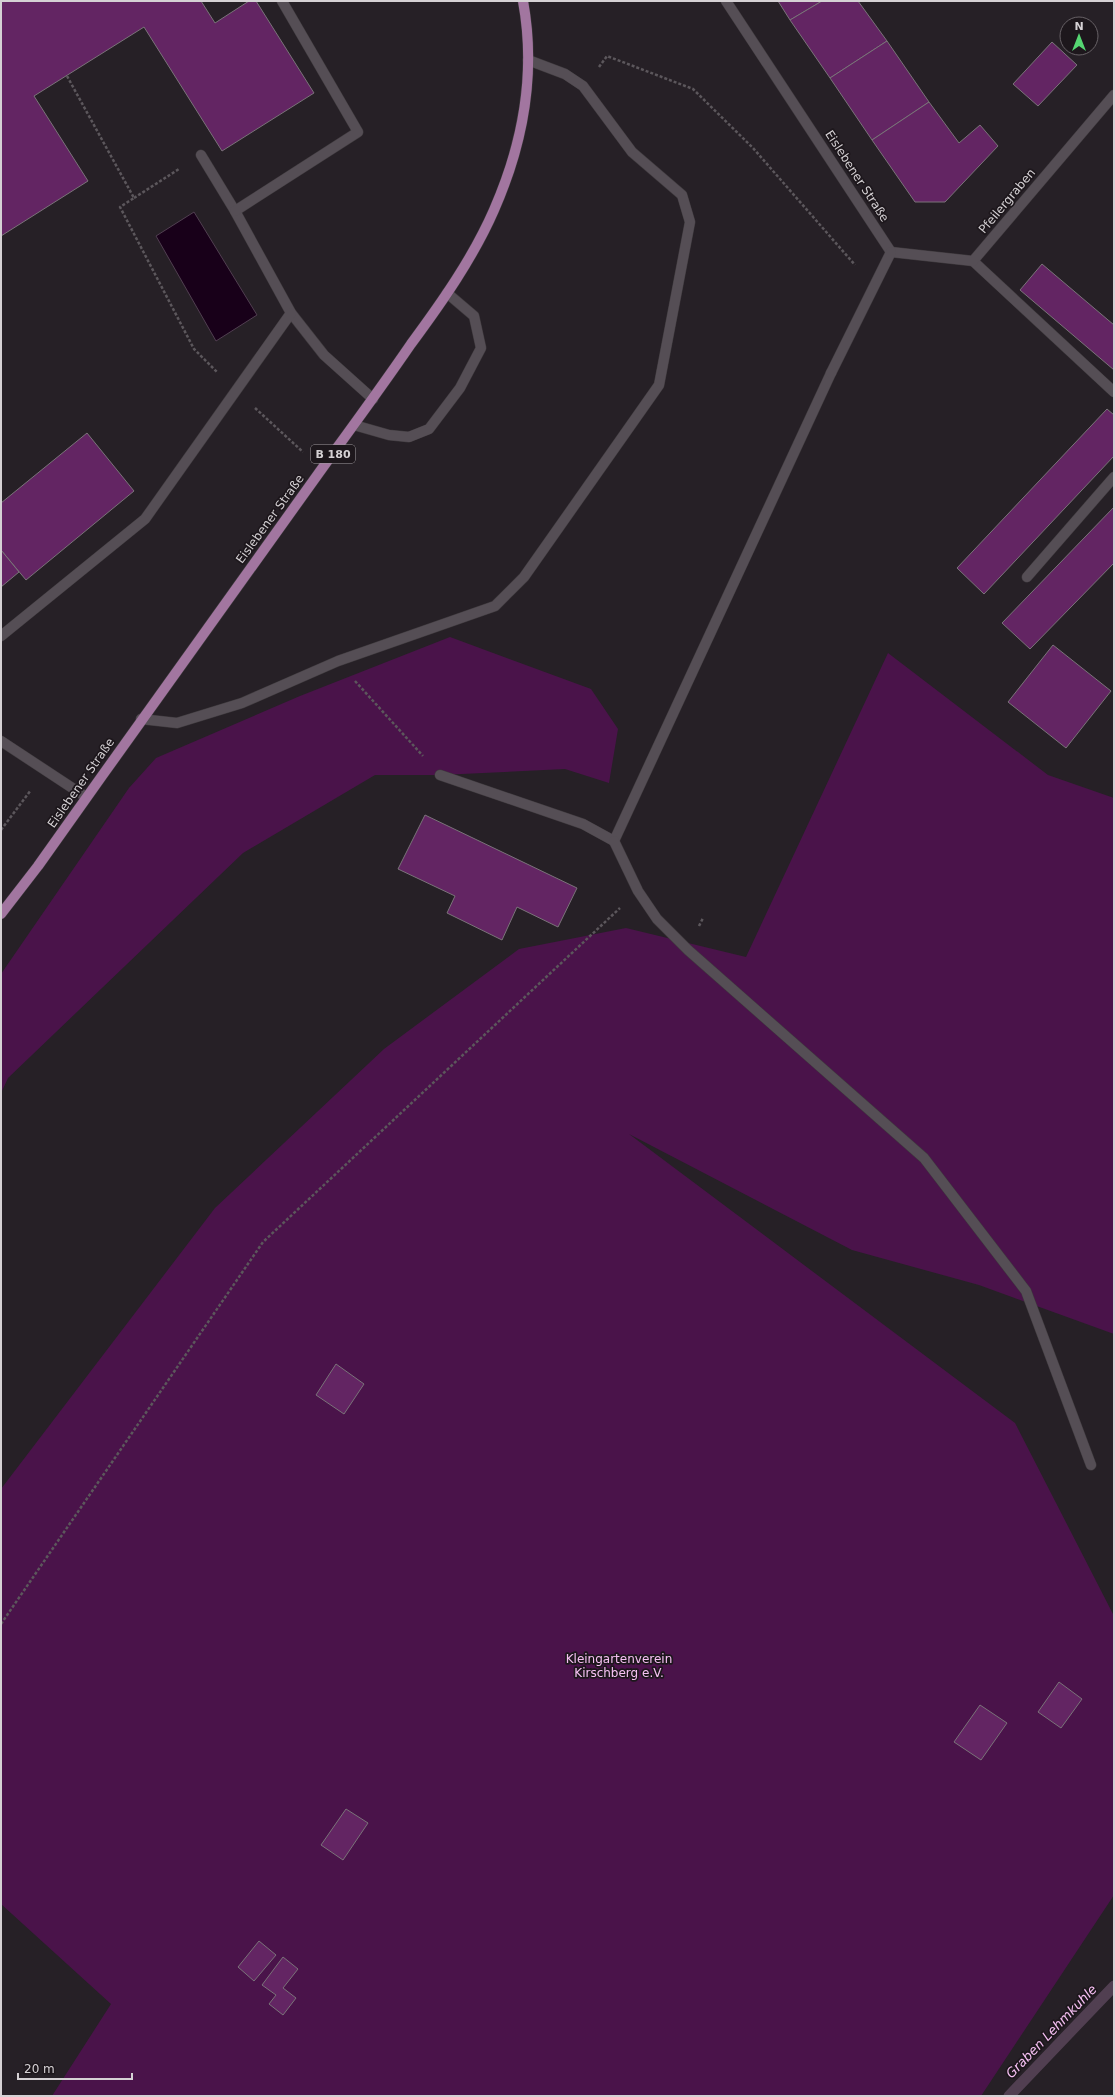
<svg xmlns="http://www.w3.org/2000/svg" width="1115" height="2097" viewBox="0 0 1115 2097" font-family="'DejaVu Sans',sans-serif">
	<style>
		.green { fill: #4a134a }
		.water { fill: #180019; stroke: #513f51 }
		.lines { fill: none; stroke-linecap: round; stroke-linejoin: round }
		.stream { stroke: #513f51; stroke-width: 11 }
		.building { fill: #632563; stroke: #7a7379 }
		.service-casing { stroke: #3f3a3e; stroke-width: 11 }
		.minor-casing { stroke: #3f3a3e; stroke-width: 11 }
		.primary-casing { stroke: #3f3a3e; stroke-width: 11 }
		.path { stroke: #5c575c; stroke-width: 2.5; stroke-dasharray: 3 2; stroke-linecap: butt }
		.service { stroke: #554e55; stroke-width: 10 }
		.minor { stroke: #554e55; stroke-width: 10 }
		.primary { stroke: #a276a0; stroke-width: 10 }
		.labels { text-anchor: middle; stroke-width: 3.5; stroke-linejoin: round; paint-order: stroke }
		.shield { fill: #1d171c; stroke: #9e999d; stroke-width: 1 }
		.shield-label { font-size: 11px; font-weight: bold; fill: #d5d1d4 }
		.street-label { font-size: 12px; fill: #d5d1d4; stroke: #1d171c }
		.park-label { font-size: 12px; fill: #f7c1f4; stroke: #1d171c }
		.water-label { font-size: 13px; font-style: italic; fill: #f6c0f3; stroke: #1d171c }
	</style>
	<rect width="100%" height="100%" fill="#262026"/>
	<!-- green -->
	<g class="green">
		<path d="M450,637L591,689L618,729L609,783L565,769L440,775H375L243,853L8,1078L1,1093V974L129,788L156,758L300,696Z"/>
		<path d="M888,653L1048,775L1114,798V1334L979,1285L852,1250L629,1134L1015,1423L1114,1616V1895L981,2096H52L111,2004L1,1904V1489L215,1208L384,1049L519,949L626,928L746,957Z"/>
	</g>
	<!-- water -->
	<path class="water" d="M194,212L257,315L216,341L156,236Z"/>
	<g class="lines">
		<!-- stream -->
		<path class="stream" d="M1009,2096L1114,1986"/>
	</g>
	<!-- building -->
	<g class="building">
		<path d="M1,1H201L215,23L249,1H256L314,93L222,151L144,27L34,96L88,181L1,236Z"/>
		<path d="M778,1H822L790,20Z"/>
		<path d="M822,1H858L887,41L830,78L790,20Z"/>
		<path d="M887,41L929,102L872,140L830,78Z"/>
		<path d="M1052,42L1077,65L1038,106L1013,84Z"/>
		<path d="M929,102L959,143L980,125L998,146L945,202H915L872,140Z"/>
		<path d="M1042,264L1114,325V370L1020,290Z"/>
		<path d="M1107,409L1114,415V456L984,594L957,568Z"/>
		<path d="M87,433L134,491L26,580L1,550V503Z"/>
		<path d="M1114,507V563L1030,649L1002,623Z"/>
		<path d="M1,550L19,572L1,587Z"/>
		<path d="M1053,645L1111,691L1066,748L1008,702Z"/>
		<path d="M425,815L577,888L558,927L517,907L502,940L447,913L455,896L398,869Z"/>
		<path d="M336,1364L364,1384L344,1414L316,1395Z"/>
		<path d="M1059,1682L1082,1699L1061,1728L1038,1712Z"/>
		<path d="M980,1705L1007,1723L981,1760L954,1742Z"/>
		<path d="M346,1809L368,1823L343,1860L321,1845Z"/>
		<path d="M259,1941L276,1955L254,1981L238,1967Z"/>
		<path d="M283,1957L298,1969L283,1988L296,1998L283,2015L269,2004L276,1995L262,1985Z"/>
	</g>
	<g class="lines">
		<!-- service casing -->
		<g class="service-casing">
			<g id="service">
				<path d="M201,155L235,211L291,313L324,355L373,399"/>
				<path d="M235,211L358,132L282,1"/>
				<path d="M973,261L1114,392"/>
				<path d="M354,425L389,435L409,437L429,429L460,388L481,348L474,316L447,293"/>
				<path d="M1027,577L1114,477"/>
				<path d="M1,636L145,519L291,313"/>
				<path d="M141,719L177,723L242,703L338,661L495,606L524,577L659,385L690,222L682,195L632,152L583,86L565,74L528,60"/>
				<path d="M1,741L86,797"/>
				<path d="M440,775L583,824L614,841L831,373"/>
				<path d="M614,841L638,891L657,919L688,950L924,1158L1026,1291L1091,1465"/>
			</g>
		</g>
		<!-- minor casing -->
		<g class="minor-casing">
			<g id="minor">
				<path d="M726,1L891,252"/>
				<path d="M891,252L973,261L1114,95"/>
				<path d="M831,373L891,252"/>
			</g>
		</g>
		<!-- primary casing -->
		<g class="primary-casing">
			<path id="primary" d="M1,914L38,866C135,729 233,593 331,456C358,419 385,382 411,344C442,302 473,258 494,210C523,144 536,72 523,1"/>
		</g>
		<!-- path -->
		<g class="path">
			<path d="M599,67L607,56L693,89L753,148L855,265"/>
			<path d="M67,76L134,198L120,207L194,349L218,373"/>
			<path d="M134,198L179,169"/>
			<path d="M255,408L303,452"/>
			<path d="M355,681L423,756"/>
			<path d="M1,830L31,790"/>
			<path d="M699,926L703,918"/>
			<path d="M1,1624L263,1242L620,908"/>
		</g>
		<!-- service -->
		<use href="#service" class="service"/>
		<!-- minor -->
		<use href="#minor" class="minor"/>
		<!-- primary -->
		<use href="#primary" class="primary"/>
	</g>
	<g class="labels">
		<!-- shield labels -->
		<rect class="shield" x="311" y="445" width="44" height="18" rx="3"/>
		<g class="shield-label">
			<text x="333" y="458">B 180</text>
		</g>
		<!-- street labels -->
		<g class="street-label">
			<text transform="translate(857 176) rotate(57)" y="4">Eislebener Straße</text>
			<text transform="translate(1007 201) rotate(-50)" y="4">Pfeilergraben</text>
			<text transform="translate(270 519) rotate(-54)" y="4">Eislebener Straße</text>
			<text transform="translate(81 783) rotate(-55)" y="4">Eislebener Straße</text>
		</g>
		<!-- park labels -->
		<g class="park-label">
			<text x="619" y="1663">Kleingartenverein<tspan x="619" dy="14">Kirschberg e.V.</tspan></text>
		</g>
		<!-- water labels -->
		<g class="water-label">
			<text transform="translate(1051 2031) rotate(-46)" y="5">Graben Lehmkuhle</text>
		</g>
	</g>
	<!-- border -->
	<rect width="1115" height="2097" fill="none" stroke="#d5d1d4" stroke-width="4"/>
	<!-- north arrow -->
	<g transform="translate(1079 36)"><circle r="19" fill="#1d171c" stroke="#676166"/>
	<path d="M0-3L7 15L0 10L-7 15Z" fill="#55d672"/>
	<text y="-6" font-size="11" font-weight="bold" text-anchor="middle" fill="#d5d1d4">N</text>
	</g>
	<!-- scale -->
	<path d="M18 2073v6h114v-6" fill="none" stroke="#d5d1d4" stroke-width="2"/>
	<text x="24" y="2073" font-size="12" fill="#d5d1d4" stroke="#1d171c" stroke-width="3" paint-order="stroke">20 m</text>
</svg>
